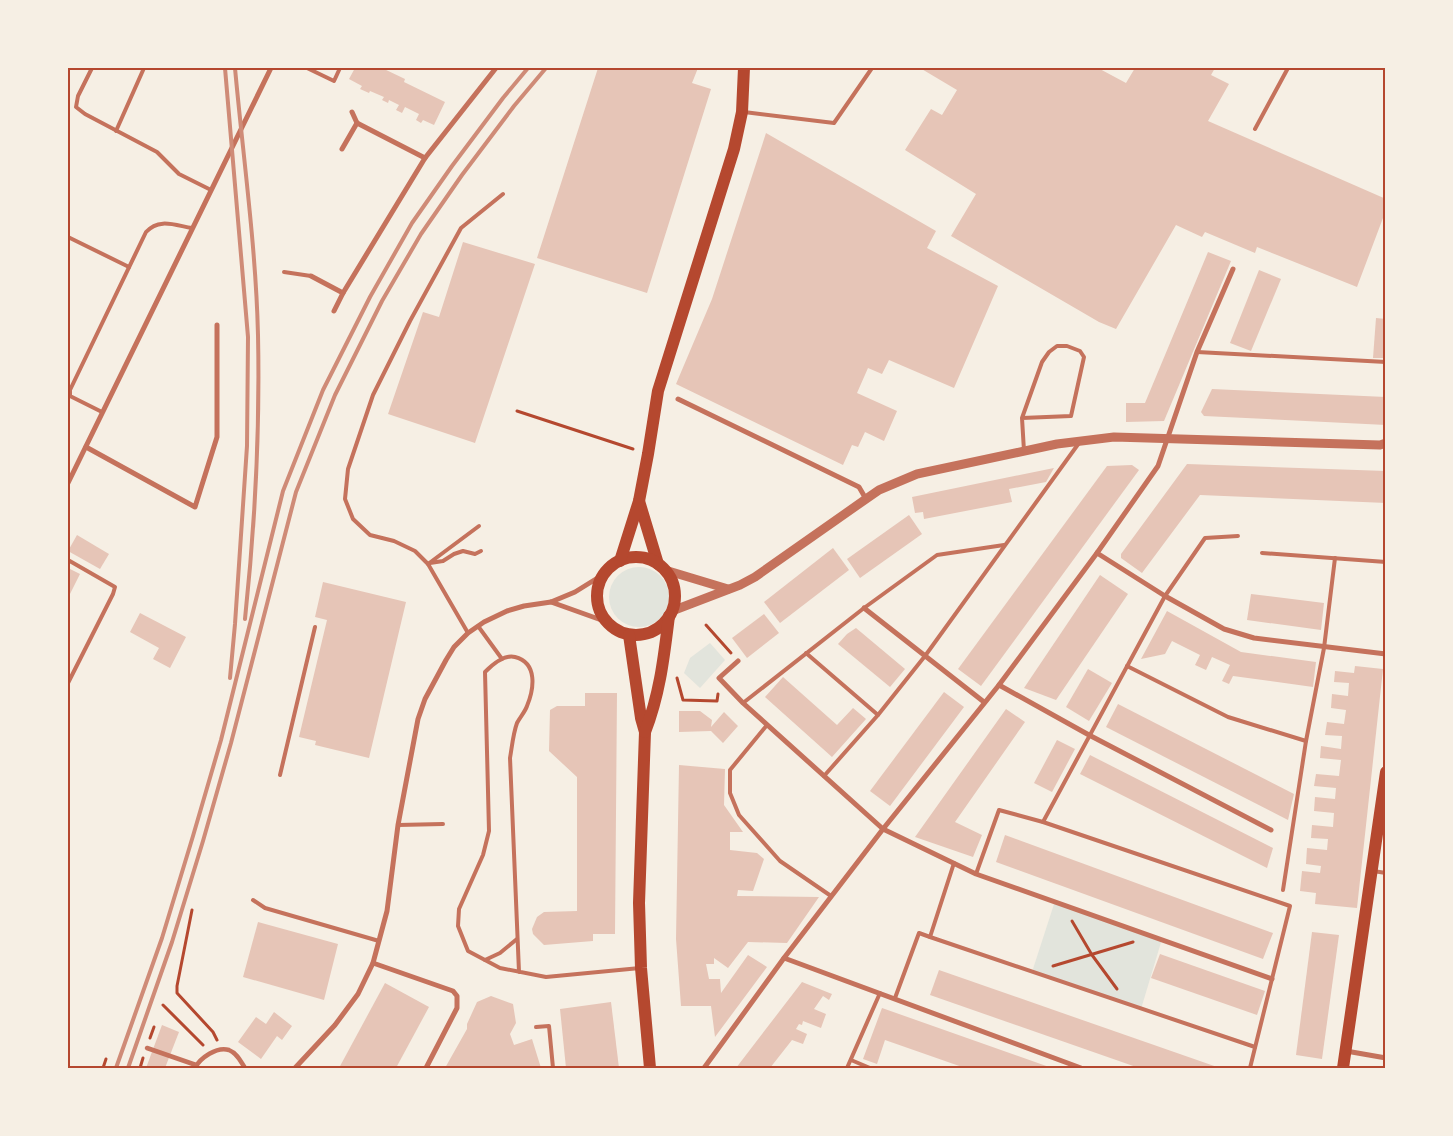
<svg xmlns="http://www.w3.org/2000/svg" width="1453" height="1136" viewBox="0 0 1453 1136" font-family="Overpass,sans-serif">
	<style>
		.green { fill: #e2e4dc }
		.building { fill: #e6c5b7 }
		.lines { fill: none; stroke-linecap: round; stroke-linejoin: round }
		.path { stroke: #b5482f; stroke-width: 3 }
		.service { stroke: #c5725c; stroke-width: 4 }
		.pedestrian { stroke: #c5725c; stroke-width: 4.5 }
		.minor { stroke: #c5725c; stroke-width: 5 }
		.tertiary { stroke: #c5725c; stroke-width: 9 }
		.primary { stroke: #b5482f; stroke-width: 12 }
		.rail { stroke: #cf8b77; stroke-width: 4 }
		.neatline { fill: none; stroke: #b5482f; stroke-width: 2 }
	</style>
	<rect width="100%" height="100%" fill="#f6efe4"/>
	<!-- green -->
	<g class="green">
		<circle cx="639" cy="597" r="30"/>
		<path d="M710,643L725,660L700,688L684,673L690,658Z"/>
		<path d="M1055,901L1162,939L1141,1009L1032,972Z"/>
	</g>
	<!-- building -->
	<g class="building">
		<path d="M355,68H382L405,79L404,82L445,102L434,125L423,120L421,123L416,120L419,114L405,107L402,113L396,110L399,105L389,100L388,103L382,100L384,97L370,91L369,93L360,89L362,86L349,79Z"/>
		<path d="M598,68H698L692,83L711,89L647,293L537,258Z"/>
		<path d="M920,68H1098L1126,83L1135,68H1215L1211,75L1229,84L1208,121L1386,199V210L1357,287L1257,247L1255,253L1205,232L1202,237L1176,225L1116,329L1099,322L951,236L976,194L905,150L931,109L942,115L957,90Z"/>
		<path d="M766,133L936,231L927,248L998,286L954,388L889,360L882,374L868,368L857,393L897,411L884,441L865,432L858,447L852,445L843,465L676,384L712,299Z"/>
		<path d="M463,242L535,264L475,443L388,414L423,312L439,317Z"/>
		<path d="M1208,252L1231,261L1164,421L1126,422V403H1145Z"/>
		<path d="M1259,270L1281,279L1251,351L1230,343Z"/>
		<path d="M1376,318L1386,319V358H1373Z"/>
		<path d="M1212,389L1386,397V425L1204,416L1201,412Z"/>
		<path d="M1187,464L1386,471V503L1200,495L1142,573L1121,558V554Z"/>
		<path d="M1132,465L1139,470L981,686L958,669L1107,466Z"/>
		<path d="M1054,468L1046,482L1009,489L1012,502L924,519L923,512L915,513L912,497Z"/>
		<path d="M909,515L922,534L860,578L847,559Z"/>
		<path d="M77,535L109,554L100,569L68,551Z"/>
		<path d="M833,548L849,570L780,623L764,602Z"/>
		<path d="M68,568L80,574L68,598Z"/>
		<path d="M1100,575L1128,594L1056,700L1024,688Z"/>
		<path d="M323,582L406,602L369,758L315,745L316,741L299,737L327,620L315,617Z"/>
		<path d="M1251,594L1324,603L1321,630L1247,620Z"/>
		<path d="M1167,611L1241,652L1316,662L1313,687L1233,676L1229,684L1222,681L1230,665L1212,657L1206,670L1195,665L1200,655L1172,641L1165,654L1141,659Z"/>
		<path d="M140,613L186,637L170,668L153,659L159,648L130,632Z"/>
		<path d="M764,614L779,633L747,658L732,638Z"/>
		<path d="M856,628L905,669L890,687L838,644L847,634Z"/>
		<path d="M1355,666L1383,669L1357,908L1315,904L1316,893L1300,891L1302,871L1320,873L1321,866L1306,864L1307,848L1327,850L1328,839L1311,838L1312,825L1333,827L1334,813L1314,811L1315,797L1335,799L1336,788L1314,786L1316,774L1339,776L1341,760L1320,758L1321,746L1341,749L1342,736L1325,735L1327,722L1344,724L1346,710L1331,708L1332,694L1348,696L1349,683L1334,682L1335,671L1354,673Z"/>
		<path d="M1088,669L1112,683L1089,721L1066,707Z"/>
		<path d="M783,677L837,725L853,708L866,719L832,757L765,697Z"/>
		<path d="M944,692L964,707L890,806L870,791Z"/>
		<path d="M585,693H617L615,934H593V941L544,945L533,934L532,929L537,917L544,912L577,911V777L549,751L550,710L557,706H585Z"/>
		<path d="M1118,704L1294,794L1288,820L1106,727Z"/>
		<path d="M1006,709L1025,722L955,822L982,835L973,857L915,837Z"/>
		<path d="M679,711H700L712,720L711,727L724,712L738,726L723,743L711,731L679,732Z"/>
		<path d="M1057,740L1075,749L1052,792L1034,783Z"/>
		<path d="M1090,755L1273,848L1267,868L1080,774Z"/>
		<path d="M679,765L725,769L724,805L743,832H730V850L757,853L764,859L753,891L738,890L737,896L819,897L787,943L748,942L728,968L714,958V964H706L709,979H720L721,993L748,955L767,967L715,1037L711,1006H681L676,939Z"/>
		<path d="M1005,835L1273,933L1263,959L996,862Z"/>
		<path d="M258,922L338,944L324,1000L243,977Z"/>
		<path d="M1312,932L1339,935L1322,1059L1296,1055Z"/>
		<path d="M1160,954L1265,991L1257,1015L1151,978Z"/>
		<path d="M939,970L1220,1068H1139L930,995Z"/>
		<path d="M802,982L832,994L829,1000L823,996L814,1009L826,1014L821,1028L803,1021L802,1025L799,1024L796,1029L807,1034L803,1044L792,1040L770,1068H736Z"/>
		<path d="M385,983L429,1007L396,1068H339Z"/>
		<path d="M491,996L513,1004L516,1023L510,1034L514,1045L532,1039L541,1068H445L467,1029V1024L477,1002Z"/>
		<path d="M611,1002L619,1068H566L560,1009Z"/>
		<path d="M882,1008L1052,1068H965L885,1040L877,1064L863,1059Z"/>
		<path d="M274,1012L292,1026L282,1040L277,1036L261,1059L238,1042L256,1017L266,1024Z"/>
		<path d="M162,1025L179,1032L165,1068H146Z"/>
	</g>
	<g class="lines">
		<!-- path -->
		<g class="path">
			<path d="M517,411L633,449"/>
			<path d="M706,625L731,653"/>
			<path d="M677,678L683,700L717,701L718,694"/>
			<path d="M192,910L177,986V993L213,1032L217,1040"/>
			<path d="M1072,921L1092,955L1117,989"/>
			<path d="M1053,966L1133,942"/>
			<path d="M163,1005L203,1045"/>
			<path d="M150,1038L154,1027"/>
			<path d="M103,1068L106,1059"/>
			<path d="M140,1068L143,1058"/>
		</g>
		<!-- service -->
		<g class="service">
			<path d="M92,68L78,96L76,107L85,114L157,152L179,174L211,190"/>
			<path d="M307,68L334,81L340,68"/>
			<path d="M744,112L834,123L872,68"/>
			<path d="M1255,129L1288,68"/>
			<path d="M116,131L144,68"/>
			<path d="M68,237L129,267"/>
			<path d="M284,272L311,276"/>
			<path d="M1197,352L1386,362"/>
			<path d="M102,412L70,396V390L146,232C159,218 174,225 192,228"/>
			<path d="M1022,418L1071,416L1084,357L1080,351L1067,346H1057L1049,352L1042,362L1022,418L1024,451"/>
			<path d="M1262,553L1386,562"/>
			<path d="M68,560L115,587L113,594L68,683"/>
			<path d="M430,563L443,561L454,554L463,551L475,554L481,551"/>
			<path d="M428,564L479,526"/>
			<path d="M478,626L502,659"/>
			<path d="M468,633L428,564L415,551L394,541L370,535L353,519L345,499L348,469L373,395L410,321L461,228L503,194"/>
			<path d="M806,653L878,715"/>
			<path d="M1127,666L1228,717L1306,741"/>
			<path d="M743,703L864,608L937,555L1004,545"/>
			<path d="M767,725L730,770V793L739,815L780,861L831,896"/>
			<path d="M280,775L315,627"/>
			<path d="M824,776L878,715L925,656L1079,443"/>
			<path d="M1043,822L1165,596L1205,538L1238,536"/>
			<path d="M398,825L443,824"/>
			<path d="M1373,871L1386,873"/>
			<path d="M976,874L999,810L1043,822L1290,906L1250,1068"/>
			<path d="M1283,890L1306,741L1324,648L1335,558"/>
			<path d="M253,900L265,908L379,941"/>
			<path d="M930,937L1255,1047"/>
			<path d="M485,960L500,953L517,939"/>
			<path d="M519,972L510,758C512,747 513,734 517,723C520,717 525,712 527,706C534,689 538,663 515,657C504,654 492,665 485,672L489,831L483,855L459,909L458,926L468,951L500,968L546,977L640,968"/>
			<path d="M895,998L919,933L930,937L954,863"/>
			<path d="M536,1027L549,1026L553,1068"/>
			<path d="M851,1060L870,1068"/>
			<path d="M847,1068L880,993"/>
		</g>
		<!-- pedestrian -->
		<g class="pedestrian">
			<path d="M147,1048L196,1065"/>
			<path d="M195,1068C200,1058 217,1046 229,1050C237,1053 241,1062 245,1068"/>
		</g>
		<!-- minor -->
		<g class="minor">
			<path d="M352,112L357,123"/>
			<path d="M357,123L425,158"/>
			<path d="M342,149L357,123"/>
			<path d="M311,276L343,293L425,158L496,68"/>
			<path d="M334,311L343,293"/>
			<path d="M678,399L859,487L866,499"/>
			<path d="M86,447L195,507L217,437V325"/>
			<path d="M68,483L271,68"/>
			<path d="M1097,553L1165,596L1224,629L1254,638L1386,654"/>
			<path d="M551,602L607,622"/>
			<path d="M864,608L984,702"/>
			<path d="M738,661L719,678L743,703L883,829L976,874L1272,979"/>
			<path d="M999,685L1089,735L1271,830"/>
			<path d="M784,958L1081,1068"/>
			<path d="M373,963L453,991L457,996V1008L426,1068"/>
			<path d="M1346,1051L1386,1058"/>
			<path d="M295,1068L335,1025L358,994L373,963L387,911L398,825L418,719L425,699L446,660L454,647L468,633L484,622L507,611L524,606L551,602L575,592L604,574"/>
			<path d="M704,1068L784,958L883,829L999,685L1097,553L1158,466L1197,352L1233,269"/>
		</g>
		<!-- tertiary -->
		<g class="tertiary">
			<path d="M665,570L728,589"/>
			<path d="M672,611L740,585L755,577L866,499L879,490L917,474L1057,444L1114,437L1380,445L1386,443"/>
		</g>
		<!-- primary -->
		<g class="primary">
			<path d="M639,501L658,564"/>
			<circle cx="636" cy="596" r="39"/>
			<path d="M620,561L639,501L648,454L658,391L734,149L742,112L744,68"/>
			<path d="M629,635L641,718L645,732L639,903L641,968L650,1068"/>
			<path d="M645,732C660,694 664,656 669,616"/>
			<path d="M1343,1068L1386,772"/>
		</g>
		<!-- rail -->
		<g class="rail">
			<path d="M225,68L248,337L247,446L235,624L230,678"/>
			<path d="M235,68C243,156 256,247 258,335C260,429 255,525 245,619"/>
			<path d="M116,1068L162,938L193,836L221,740L283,491L323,390L370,297L412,223L452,166L503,98L528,68"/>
			<path d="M128,1068L172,942L203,841L231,743L296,492L335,395L382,301L421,234L462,175L514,106L546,68"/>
		</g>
	</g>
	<!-- border -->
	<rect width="1453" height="1136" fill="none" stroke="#f6efe4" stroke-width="138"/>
	<rect x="69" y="69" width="1315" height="998" class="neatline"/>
</svg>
